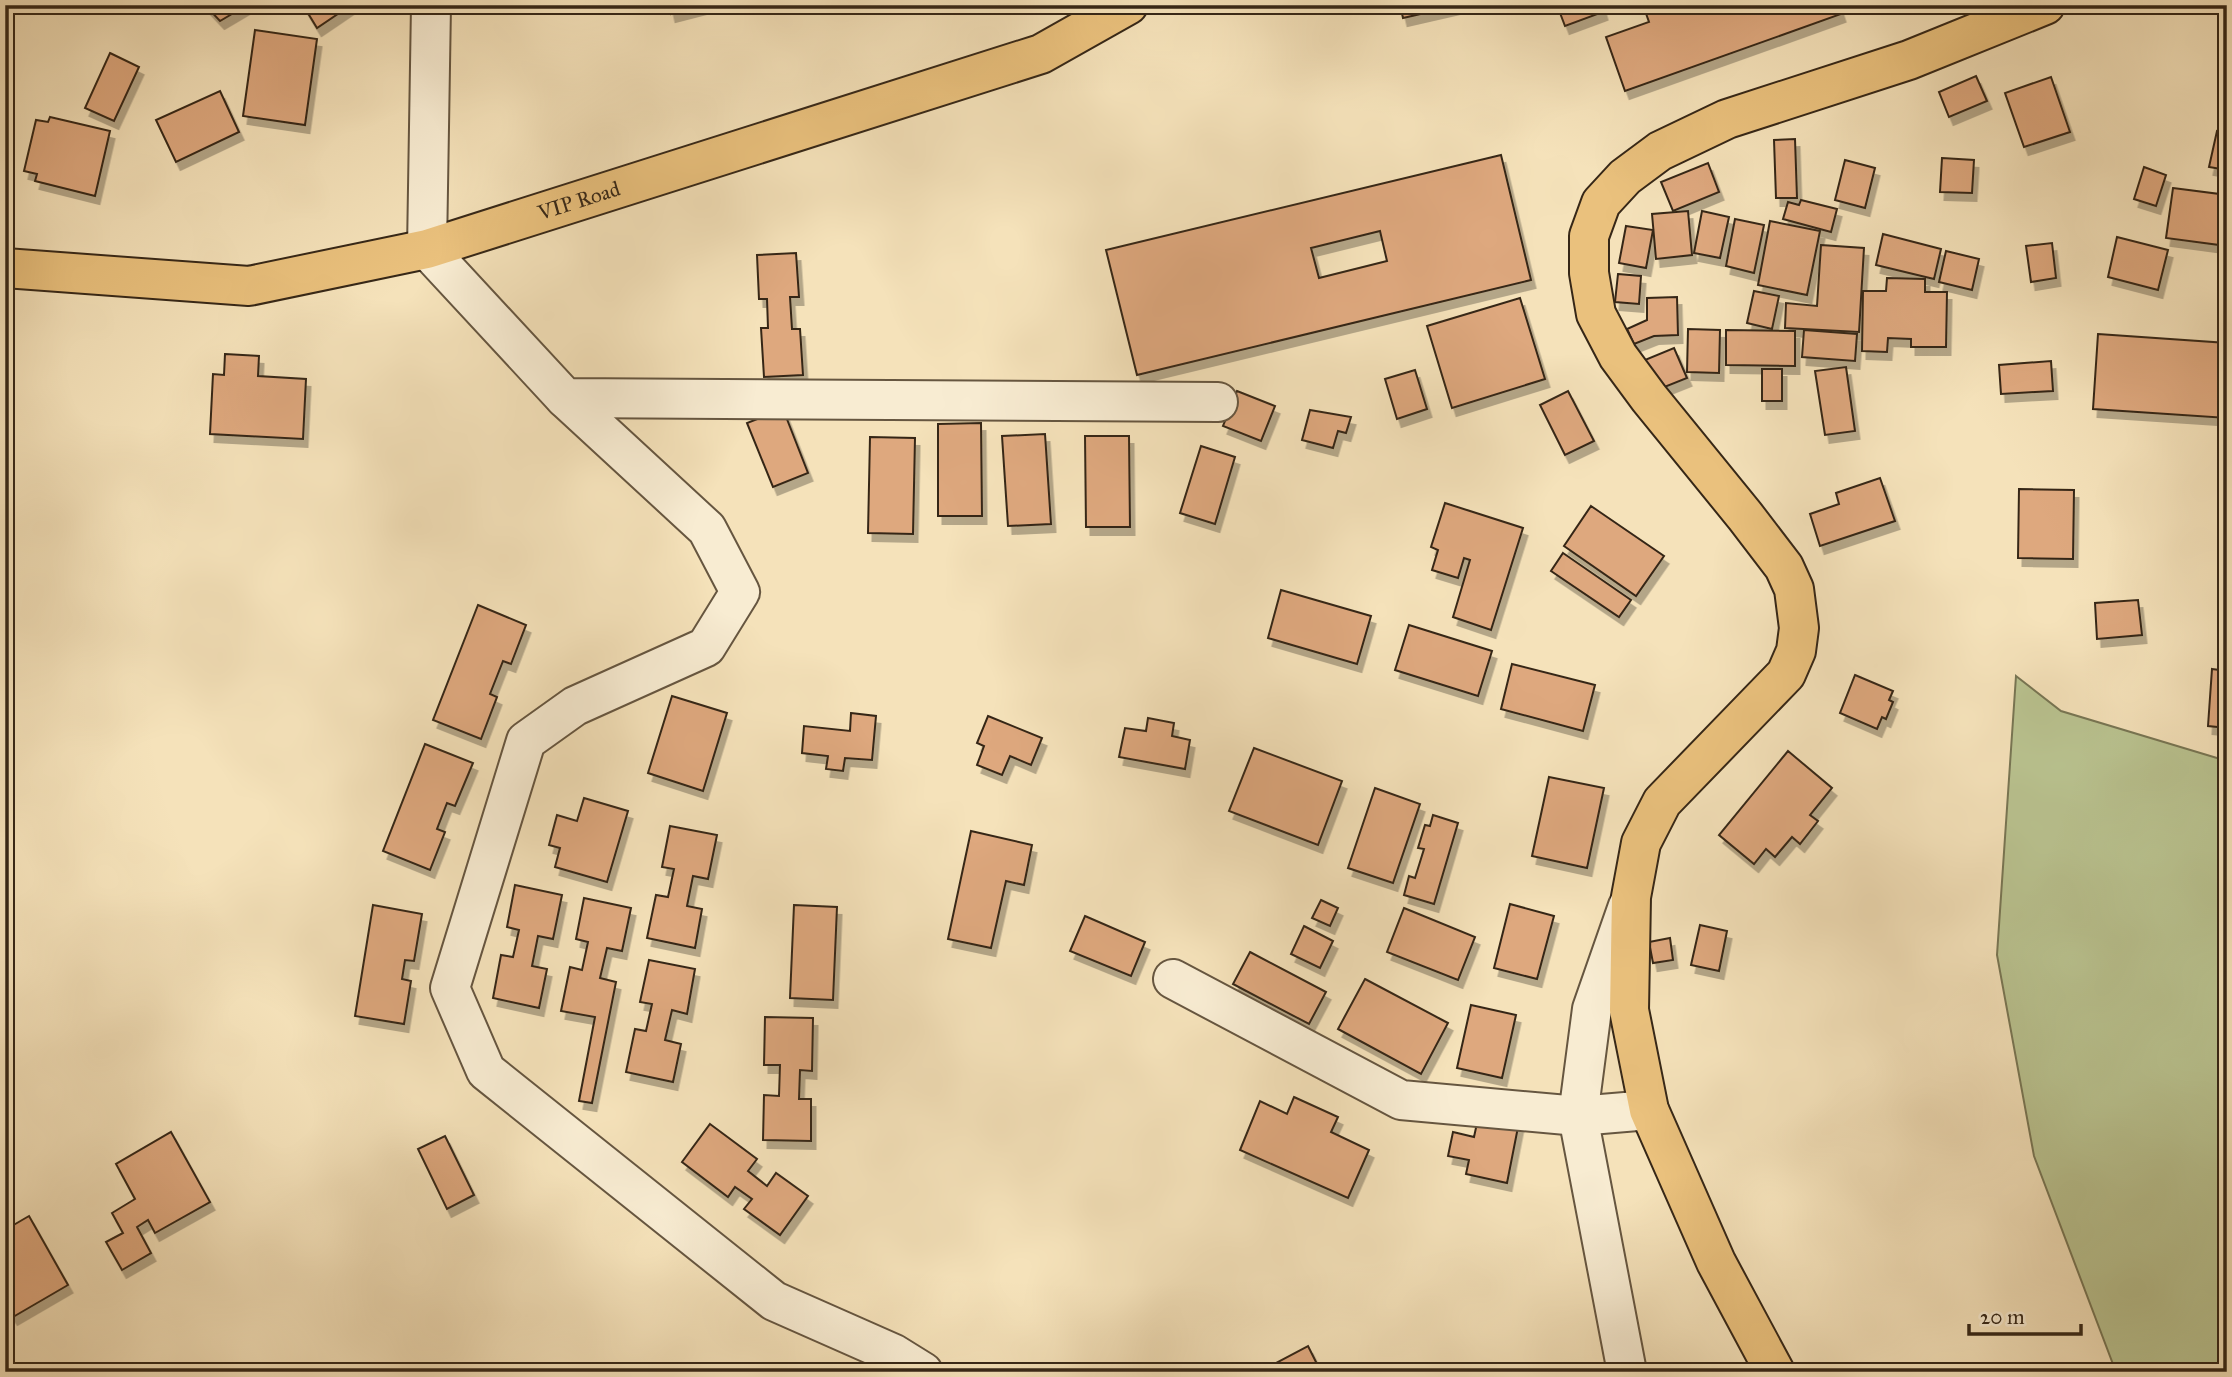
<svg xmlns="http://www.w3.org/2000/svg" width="2232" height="1377" viewBox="0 0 2232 1377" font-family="'IM FELL Great Primer',serif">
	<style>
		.green { fill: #bac491; stroke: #787654; stroke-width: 2 }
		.building { fill: #dea87e; stroke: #362717; stroke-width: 2; fill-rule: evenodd; filter: url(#shadow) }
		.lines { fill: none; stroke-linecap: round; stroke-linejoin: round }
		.minor-casing { stroke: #665640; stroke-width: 42 }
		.major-casing { stroke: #362717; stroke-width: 42 }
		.minor { stroke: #f8ecd2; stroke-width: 38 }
		.major { stroke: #eac17d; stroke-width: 38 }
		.labels { text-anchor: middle; stroke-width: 6; stroke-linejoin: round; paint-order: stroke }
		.street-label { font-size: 21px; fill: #362717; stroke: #f8ecd2 }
	</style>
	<defs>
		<filter id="shadow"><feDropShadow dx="4.5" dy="8" stdDeviation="0" flood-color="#0004"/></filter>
	</defs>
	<rect width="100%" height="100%" fill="#f5e2ba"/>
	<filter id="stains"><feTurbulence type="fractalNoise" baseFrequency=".00286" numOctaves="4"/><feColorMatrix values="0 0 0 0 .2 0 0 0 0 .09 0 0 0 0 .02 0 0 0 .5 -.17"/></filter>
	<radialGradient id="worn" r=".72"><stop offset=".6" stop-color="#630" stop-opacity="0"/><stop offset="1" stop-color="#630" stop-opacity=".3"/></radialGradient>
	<!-- green -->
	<path class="green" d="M2016,676L2061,711L2227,761V1372H2116L2034,1156L1997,955Z"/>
	<!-- building -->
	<g class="building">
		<path d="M205,5H247L220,21Z"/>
		<path d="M303,5H351L317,28Z"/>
		<path d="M669,5H706L671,14Z"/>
		<path d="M1400,5H1460L1403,18Z"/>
		<path d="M1557,5H1601L1603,12L1565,26Z"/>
		<path d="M1643,5H1838L1841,14L1625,91L1606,37L1649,22Z"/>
		<path d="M255,30L317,39L305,125L243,116Z"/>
		<path d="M110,53L139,67L114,121L85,108Z"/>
		<path d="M1976,76L1987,101L1949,117L1939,92Z"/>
		<path d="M2051,77L2070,132L2024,147L2005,93Z"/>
		<path d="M220,91L239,132L176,162L156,120Z"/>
		<path d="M50,117L110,131L95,196L35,181L37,174L24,171L36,120L48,122Z"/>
		<path d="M2217,131L2227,134V170L2209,167Z"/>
		<path d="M1795,139L1797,198H1776L1774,140Z"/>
		<path d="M1501,155L1531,280L1137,375L1106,250ZM1380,231L1387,261L1319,278L1311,248Z"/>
		<path d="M1942,158L1974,160L1972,193L1940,192Z"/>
		<path d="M1845,160L1875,168L1865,208L1835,200Z"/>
		<path d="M1708,163L1719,192L1673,211L1661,182Z"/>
		<path d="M2144,167L2166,175L2156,206L2134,199Z"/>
		<path d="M2173,188L2227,195V246L2166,238Z"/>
		<path d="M1801,200L1837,209L1831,232L1783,219L1788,202L1799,205Z"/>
		<path d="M1688,211L1692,255L1656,259L1652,214Z"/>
		<path d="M1702,211L1729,217L1720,258L1694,253Z"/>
		<path d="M1735,219L1764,225L1754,273L1726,266Z"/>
		<path d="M1770,221L1820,231L1807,295L1758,285Z"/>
		<path d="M1626,226L1653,230L1646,268L1619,263Z"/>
		<path d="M1883,234L1941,249L1934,279L1876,265Z"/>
		<path d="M2117,237L2168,250L2158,290L2108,277Z"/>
		<path d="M2052,243L2056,278L2031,282L2026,246Z"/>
		<path d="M1821,245L1864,248L1859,332L1785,328L1786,303L1817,306Z"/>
		<path d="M1946,251L1979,259L1972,290L1939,282Z"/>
		<path d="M796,253L799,297H790L792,329H800L803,375L764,377L761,328H768L767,299H759L757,255Z"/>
		<path d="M1618,274L1641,276L1639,304L1615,302Z"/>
		<path d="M1887,278L1925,279V292H1947L1946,347H1911V339L1888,338L1887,352L1862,351L1863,291H1886Z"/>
		<path d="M1754,291L1779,296L1772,329L1747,323Z"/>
		<path d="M1677,297L1678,335L1654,336L1634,344L1627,329L1647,320V298Z"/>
		<path d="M1520,298L1545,379L1452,408L1427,326Z"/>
		<path d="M1688,329L1720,330L1719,373L1687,372Z"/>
		<path d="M1726,330L1795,331V366L1726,365Z"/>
		<path d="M1804,330L1857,334L1855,361L1802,357Z"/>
		<path d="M2098,334L2227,343V418L2093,409Z"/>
		<path d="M1674,348L1687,378L1652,392L1640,362Z"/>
		<path d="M225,354L259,356L258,376L306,379L303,439L210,434L213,374L224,375Z"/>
		<path d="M2051,361L2053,391L2001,394L1999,365Z"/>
		<path d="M1846,367L1855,431L1825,435L1815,371Z"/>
		<rect x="1762" y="369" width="20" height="32"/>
		<path d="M1415,370L1427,409L1397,419L1385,379Z"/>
		<path d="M1237,391L1275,406L1261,441L1223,426Z"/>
		<path d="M1568,391L1594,441L1565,455L1540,405Z"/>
		<path d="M783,409L808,473L773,487L747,423Z"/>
		<path d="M1310,410L1351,417L1346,433L1338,431L1333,448L1302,440Z"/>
		<path d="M981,423L982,516H938V424Z"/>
		<path d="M1045,434L1051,524L1008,526L1002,436Z"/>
		<path d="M1085,436H1129L1130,527H1086Z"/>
		<path d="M870,437L915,438L913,534L868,533Z"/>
		<path d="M1201,446L1235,457L1215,524L1180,513Z"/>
		<path d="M1880,478L1895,521L1820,546L1810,514L1839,504L1836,493Z"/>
		<path d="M2019,489L2074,490L2073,559L2018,558Z"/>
		<path d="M1445,503L1523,528L1491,630L1453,617L1470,560L1464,558L1458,578L1432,570L1438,550L1431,547Z"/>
		<path d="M1591,506L1664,556L1636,596L1564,546Z"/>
		<path d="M1563,553L1631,600L1619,617L1551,571Z"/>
		<path d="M1281,590L1371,616L1357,664L1268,638Z"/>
		<path d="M2138,600L2142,635L2097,639L2095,603Z"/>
		<path d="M478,605L526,625L511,664L503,661L490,694L497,697L481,739L433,720Z"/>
		<path d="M1409,625L1492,651L1478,696L1395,670Z"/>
		<path d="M1512,664L1595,685L1583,731L1501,709Z"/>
		<path d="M2212,669L2227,671V728L2208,726Z"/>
		<path d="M1855,675L1893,691L1889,700L1893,702L1886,719L1882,717L1877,729L1840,713Z"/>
		<path d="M672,696L727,713L703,791L648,773Z"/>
		<path d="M851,713L876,716L872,760L845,758L843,771L826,769L828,756L802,753L804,726L850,731Z"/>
		<path d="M988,716L1042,738L1031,765L1010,756L1002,775L977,765L984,746L977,743Z"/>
		<path d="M1148,718L1174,723L1172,736L1190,740L1185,769L1119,757L1125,728L1146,731Z"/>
		<path d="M425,744L473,763L455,806L447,803L437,829L445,832L430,870L383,851Z"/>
		<path d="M1254,748L1342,781L1318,845L1229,811Z"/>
		<path d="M1788,751L1832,788L1810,815L1818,821L1800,844L1792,837L1775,857L1766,849L1754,864L1719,835Z"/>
		<path d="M1549,777L1604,788L1587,868L1532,856Z"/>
		<path d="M1375,788L1420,804L1393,883L1348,868Z"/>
		<path d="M584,798L628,811L607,882L555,867L560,848L549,845L557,815L577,821Z"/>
		<path d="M1433,815L1458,823L1434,904L1404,895L1409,876L1415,878L1424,849L1418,848L1425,825L1430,826Z"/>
		<path d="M670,826L717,835L708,879L693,876L687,906L702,909L695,948L647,938L656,895L668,897L674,869L662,867Z"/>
		<path d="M971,831L1032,845L1024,885L1006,881L991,948L948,939Z"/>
		<path d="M515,885L562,895L553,939L538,936L532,966L547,969L539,1008L493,998L501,955L513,957L519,930L507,927Z"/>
		<path d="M584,898L631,908L622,951L607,948L600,978L616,982L592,1103L579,1101L595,1017L561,1011L570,967L582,970L588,942L576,939Z"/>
		<path d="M1321,900L1338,908L1330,926L1312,918Z"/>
		<path d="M1510,904L1554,916L1537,979L1494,968Z"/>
		<path d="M373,905L422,914L414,961L405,960L402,979L411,981L404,1024L355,1016Z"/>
		<path d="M794,905L837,907L833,1000L790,998Z"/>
		<path d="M1404,908L1475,937L1458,980L1387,952Z"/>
		<path d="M1085,916L1145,942L1131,976L1070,951Z"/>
		<path d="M1700,925L1727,931L1719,971L1691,965Z"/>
		<path d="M1304,926L1333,941L1320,968L1291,954Z"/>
		<path d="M1670,938L1673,960L1653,963L1649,942Z"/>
		<path d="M1250,952L1326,992L1309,1024L1233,984Z"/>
		<path d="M649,960L695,969L687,1014L672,1010L665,1040L681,1044L673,1082L626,1072L635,1029L646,1031L652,1004L640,1002Z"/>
		<path d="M1365,979L1448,1023L1421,1074L1338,1029Z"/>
		<path d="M1471,1005L1516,1015L1502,1078L1457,1068Z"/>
		<path d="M765,1017L813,1018L812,1071L800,1070L799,1099H811V1141L763,1140L764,1095L779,1096L780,1065H764Z"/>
		<path d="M1294,1097L1338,1117L1331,1132L1369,1150L1348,1198L1240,1150L1260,1101L1287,1114Z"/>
		<path d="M1479,1114L1519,1122L1507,1183L1466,1174L1469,1160L1448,1156L1453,1132L1474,1137Z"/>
		<path d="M710,1124L757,1159L748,1171L767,1186L776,1173L808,1196L780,1235L744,1209L752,1199L735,1187L728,1197L682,1162Z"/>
		<path d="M171,1132L210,1202L155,1233L148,1220L137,1227L151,1253L122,1270L106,1242L123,1233L112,1213L135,1199L116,1164Z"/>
		<path d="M445,1136L474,1195L447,1209L418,1149Z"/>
		<path d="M29,1216L68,1285L13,1317L5,1304V1230Z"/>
		<path d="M1308,1346L1321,1372H1259Z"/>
	</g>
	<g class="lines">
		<!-- minor casing -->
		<g class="minor-casing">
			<g id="minor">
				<path d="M431,5L427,249L565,398L1218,402"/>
				<path d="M565,398L707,529L740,592L706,647L575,706L526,741L450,988L486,1071L774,1301L894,1354L923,1372"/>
				<path d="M1173,979L1401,1100L1578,1116L1649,1110"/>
				<path d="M1627,1372L1578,1116L1592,1009L1628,906"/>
			</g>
		</g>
		<!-- major casing -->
		<g class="major-casing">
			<g id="major">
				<path id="s1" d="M5,268L249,286L427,249L1041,54L1128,5"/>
				<path d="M1775,1372L1716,1262L1649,1110L1629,1010L1631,897L1641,843L1662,802L1786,674L1796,651L1799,628L1794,589L1784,567L1745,516L1649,398L1618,356L1596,314L1589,273V236L1601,203L1625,177L1660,151L1727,119L1909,60L2045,5"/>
			</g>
		</g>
		<!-- minor -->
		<use href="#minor" class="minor"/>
		<!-- major -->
		<use href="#major" class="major"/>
	</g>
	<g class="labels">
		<!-- street labels -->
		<g class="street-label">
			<text dy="7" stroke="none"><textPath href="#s1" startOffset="586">VIP Road</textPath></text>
		</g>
	</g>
	<!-- margin -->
	<rect width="2232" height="1377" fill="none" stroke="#f5e2ba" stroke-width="28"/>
	<rect x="7" y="7" width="2218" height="1363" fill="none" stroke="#362717" stroke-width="3.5"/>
	<rect x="14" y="14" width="2204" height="1349" fill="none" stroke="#362717" stroke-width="2"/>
	<!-- scale -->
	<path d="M1969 1324v10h112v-10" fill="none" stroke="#362717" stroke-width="3.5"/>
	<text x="1980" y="1324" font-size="21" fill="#362717" stroke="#f8ecd2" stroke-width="5" paint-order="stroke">20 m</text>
	<rect width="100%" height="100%" filter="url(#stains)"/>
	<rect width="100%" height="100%" fill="url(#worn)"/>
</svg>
